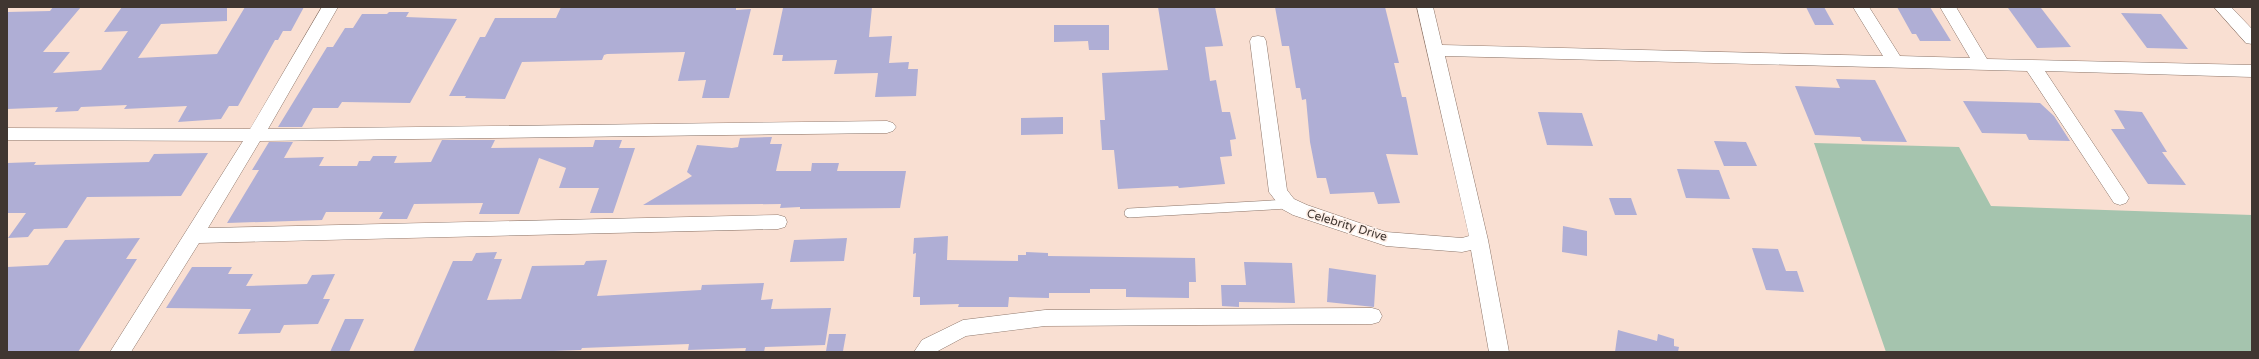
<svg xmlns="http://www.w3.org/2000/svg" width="2259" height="359" viewBox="0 0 2259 359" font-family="'Varela Round',sans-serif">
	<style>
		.green { fill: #a5c4ae }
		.building { fill: #afaed5 }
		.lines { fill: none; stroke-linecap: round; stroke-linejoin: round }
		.lane-casing { stroke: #8d766a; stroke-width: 10 }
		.street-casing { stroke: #8d766a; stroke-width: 1 }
		.lane { stroke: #fff; stroke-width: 9 }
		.street { fill: #fff; fill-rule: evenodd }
		.labels { text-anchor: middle; stroke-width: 3.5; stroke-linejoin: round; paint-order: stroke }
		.street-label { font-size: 12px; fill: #403631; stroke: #feefe7 }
	</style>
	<rect width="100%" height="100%" fill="#f9dfd2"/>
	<!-- green -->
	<path class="green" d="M1814,143L1959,147L1991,206L2252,215V352H1886Z"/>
	<!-- building -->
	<g class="building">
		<path d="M53,7H81L43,52H70L53,73L101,70L128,31L104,32L122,7H227V21L161,24L138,58L217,54L245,7H304L291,31H283L278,40H275L238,106H229L221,119L178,122L187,106L124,109L127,105L81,107L78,111L55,112L58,107L7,109V12L50,11Z"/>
		<path d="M561,7H736V10L751,9L729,98H702L706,80L678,81L685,52L607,54L604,55L602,60L522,62L505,99L465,98L466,96H449L480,37H485L495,18H556Z"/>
		<path d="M787,7H872L869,37L892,36L889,63L909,62L908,69H918L916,96L875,97L878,73L834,74L837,60L782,61L783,55H773L783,8Z"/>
		<path d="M1158,7H1215L1223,46L1205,47L1210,81L1216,80L1222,112H1230L1236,139L1230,140L1232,156L1220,157L1225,184L1179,188L1178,186L1118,189L1114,150H1102L1100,120H1105L1102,73L1168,70Z"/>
		<path d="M1275,7H1385L1399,63H1394L1402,97H1406L1418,155L1386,154L1400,203L1378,204L1374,192L1330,194L1326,178H1317L1310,142L1306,99L1302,100L1300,88H1296L1289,46H1282Z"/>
		<path d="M1806,7H1824L1834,25H1815Z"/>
		<path d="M1897,7H1930L1951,41H1920L1916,34H1912Z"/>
		<path d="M2008,8H2041L2071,47L2037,48Z"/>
		<path d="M389,12H409L406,17L457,19L410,103L342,102L338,108H313L302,127H278L327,47H333L345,28H353L362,14H387Z"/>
		<path d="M2121,13L2161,14L2188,49L2147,48Z"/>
		<path d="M1054,25H1109V50H1089L1088,41L1054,42Z"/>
		<path d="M1836,79L1875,80L1907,142L1862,141L1860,137L1815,135L1795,86L1840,88Z"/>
		<path d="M1963,101L2040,103L2054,116L2070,141L2029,140L2026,134L1982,133Z"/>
		<path d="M2114,110L2142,112L2167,152H2162L2186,185L2148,184L2111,129H2125Z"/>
		<path d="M1538,112L1582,113L1593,146L1547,145Z"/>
		<path d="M1063,117V134L1021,135V118Z"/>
		<path d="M772,137L770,144H782L776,171H811L812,163H839L837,171H906L900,208L800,209V207L780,208L781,204L643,205L692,176L687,172L697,145L732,148L738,147L740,138Z"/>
		<path d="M442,140H495L491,148L593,147L595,140H622L619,148H635L613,213H590L599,188H559L566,168L539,158L519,214H479L483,203L414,204L407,219H379L383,212H326L322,220L227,223L259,170H252L269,142H293L284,158L324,157L319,166H357L359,161H370L373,156H397L394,163L431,162Z"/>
		<path d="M1714,141L1746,142L1757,166H1724Z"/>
		<path d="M208,153L181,196L87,197L67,228L34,229L28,237L8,238L26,213H7V163L36,162L34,165L149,162L154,154Z"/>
		<path d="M1677,169L1719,170L1730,199L1686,198Z"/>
		<path d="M1609,198H1631L1637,215H1615Z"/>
		<path d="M1563,226L1587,231V256L1562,252Z"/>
		<path d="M948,236L947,260L1018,261V255H1026V252L1048,253V256L1195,258L1196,282H1189V298L1126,297V289H1090V293H1049V298L1009,297L1008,307H958L959,304L920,305V297H913L916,253L913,254L914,238Z"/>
		<path d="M140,238L126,259H137L78,352H7V267L48,265L65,240Z"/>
		<path d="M847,238L844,261L790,262L794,240Z"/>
		<path d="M1752,248L1778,249L1786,271H1797L1804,292L1766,290Z"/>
		<path d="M497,252L494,259H502L487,300L521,299L532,266L584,265L586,261L607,260L597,296L701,290L702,285L764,283L761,300L773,299L771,309L831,308L825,345L765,347L764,352H745L746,348L688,350L689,344L582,348L581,350L526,352H413L453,261H472L476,253Z"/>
		<path d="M1244,262L1292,263L1295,303L1239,302V307L1222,306L1221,285H1246Z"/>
		<path d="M192,267H232L228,274H253L246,286L307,284L312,275L335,274L323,299H330L318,324L284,325L280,333L238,334L251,309L166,308Z"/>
		<path d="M1329,268L1376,275L1374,307L1327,302Z"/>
		<path d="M345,319H364L349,352H330Z"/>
		<path d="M1618,330L1657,341L1658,334L1674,339V346L1679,347L1678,352H1615Z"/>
		<path d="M829,334H846L843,351H826Z"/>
	</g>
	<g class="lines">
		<!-- lane casing -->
		<g class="lane-casing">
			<path id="lane" d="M1129,213L1288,204"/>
		</g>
		<!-- street casing -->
		<g class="street-casing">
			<g id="street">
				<path d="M322,7H338L268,129L887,121L893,123L896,127L893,131L887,133L260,141L208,228L778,215L785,217L787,222L785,227L778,229L199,243L131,352H110L243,141L7,140V128L250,129Z"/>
				<path d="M1417,7H1433L1442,45L1883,56L1853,7H1869L1900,56L1970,58L1940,7H1956L1987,59L2252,65V77L2045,71L2126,193L2129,198L2126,203L2120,205L2114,203L2027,71L1445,56L1488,240L1509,352H1489L1471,250L1462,252L1386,246L1293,215L1282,209L1269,192L1250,41L1252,37L1258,36L1264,37L1266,41L1287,190L1294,199L1307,205L1386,232L1462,238L1469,236Z"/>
				<path d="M2214,7H2231L2252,29V44L2246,43Z"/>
				<path d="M1372,308L1379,310L1382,316L1379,322L1372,324L1045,326L966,336L936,352H914L922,340L963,320L1045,310Z"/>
			</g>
		</g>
		<!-- lane -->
		<use href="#lane" class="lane"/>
		<!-- street -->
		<use href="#street" class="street"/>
	</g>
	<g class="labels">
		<!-- street labels -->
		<g class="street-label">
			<text transform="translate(1347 225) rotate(17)" y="4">Celebrity Drive</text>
		</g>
	</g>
	<!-- border -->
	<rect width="2259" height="359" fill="none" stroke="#403631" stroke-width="16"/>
</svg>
